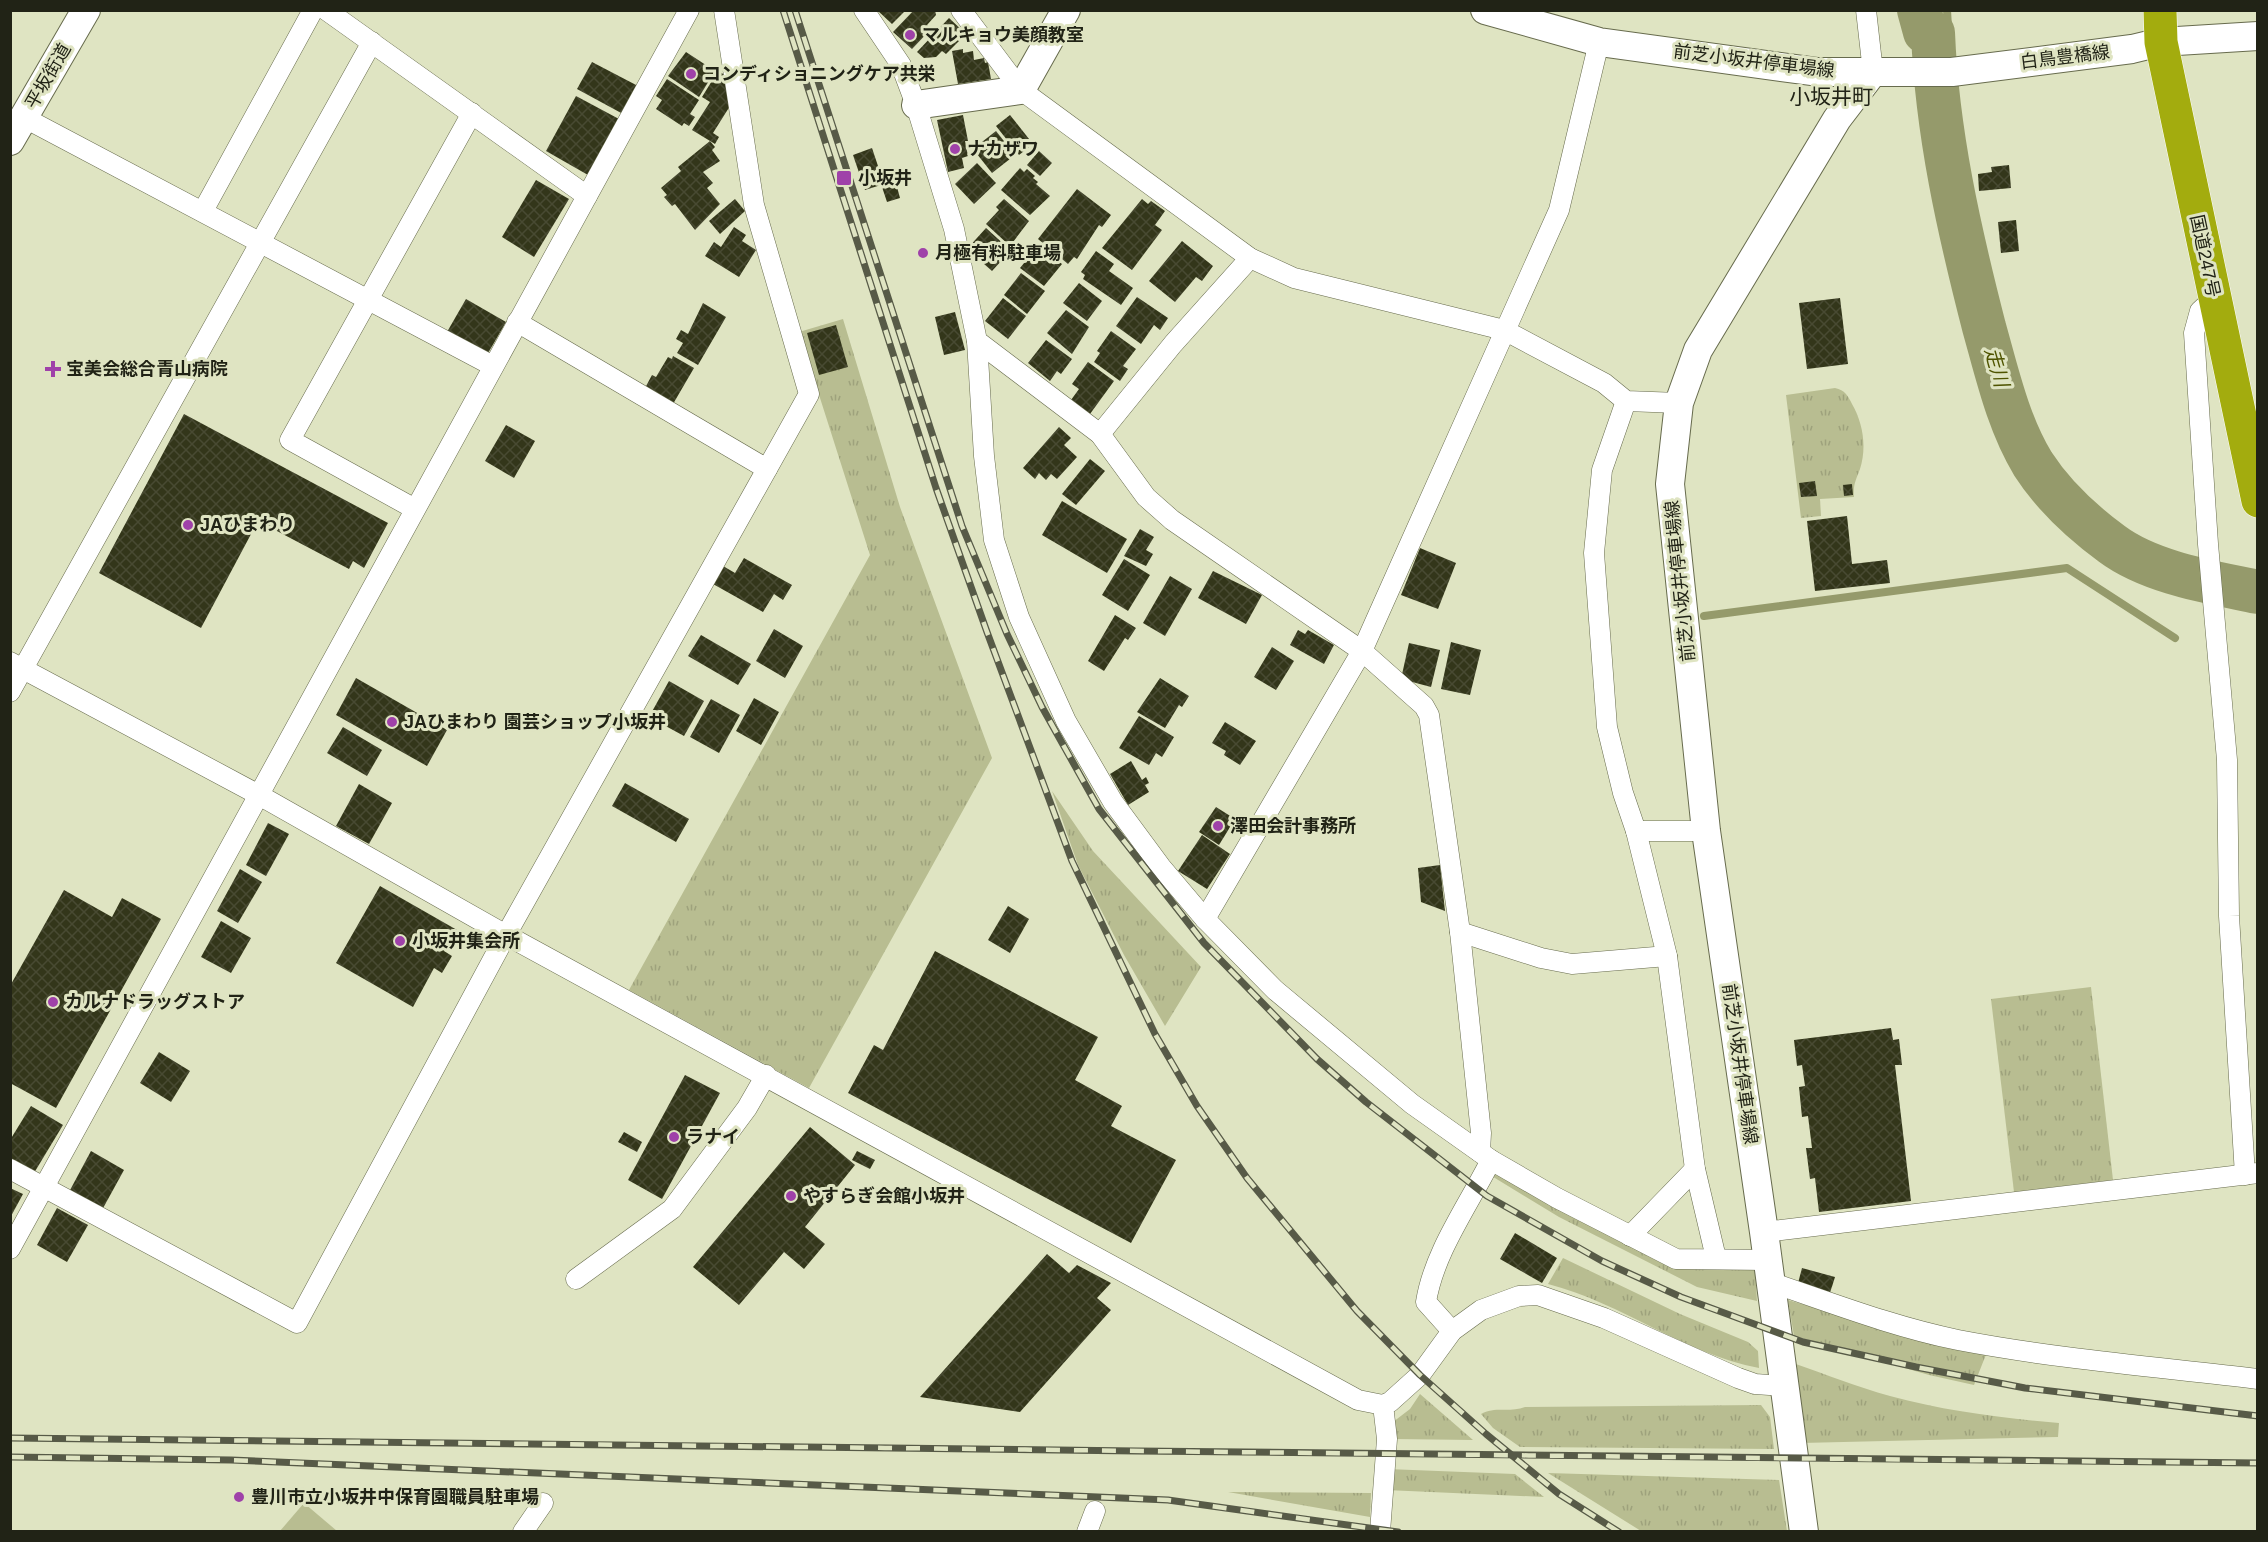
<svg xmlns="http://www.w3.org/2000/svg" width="2268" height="1542" viewBox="0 0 2268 1542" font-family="Helvetica,'Noto Sans JP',sans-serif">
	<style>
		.grass { fill: url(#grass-tufts) }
		.pitch { fill: #b8bd91 }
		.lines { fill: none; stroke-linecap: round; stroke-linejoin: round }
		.stream { stroke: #959a6b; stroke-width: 8 }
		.river { stroke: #959a6b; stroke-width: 44 }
		.building { fill: url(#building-cross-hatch) }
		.street-casing { stroke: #676b4d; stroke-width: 21 }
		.secondary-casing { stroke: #676b4d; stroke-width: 30 }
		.highway-casing { stroke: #fff; stroke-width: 34 }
		.street { stroke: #fff; stroke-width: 20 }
		.secondary { stroke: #fff; stroke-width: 28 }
		.highway { stroke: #a3ac0e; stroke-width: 33 }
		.rail-casing { stroke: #575a47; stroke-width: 7 }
		.rail { stroke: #dfe4c2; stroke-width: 4.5; stroke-dasharray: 14; stroke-linecap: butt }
		.poi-dot { fill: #9f41a9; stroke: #dfe4c2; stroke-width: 2 }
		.labels { text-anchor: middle; stroke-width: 6; stroke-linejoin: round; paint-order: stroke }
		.poi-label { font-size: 18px; font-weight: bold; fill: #212316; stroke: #dfe4c2; text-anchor: start }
		.street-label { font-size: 18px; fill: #212316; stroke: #dfe4c2 }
		.water-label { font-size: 20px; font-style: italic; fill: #4f5400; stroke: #dfe4c2 }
		.quarter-label { font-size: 21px; fill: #212316; stroke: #dfe4c2 }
	</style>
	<defs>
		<pattern id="grass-tufts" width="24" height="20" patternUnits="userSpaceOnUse" patternTransform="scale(1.5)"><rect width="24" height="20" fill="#b8bd91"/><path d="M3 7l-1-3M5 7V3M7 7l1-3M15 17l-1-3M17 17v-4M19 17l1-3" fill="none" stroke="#9ea27c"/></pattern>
		<pattern id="building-cross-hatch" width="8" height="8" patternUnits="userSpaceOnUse" patternTransform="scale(1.5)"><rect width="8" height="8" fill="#33361a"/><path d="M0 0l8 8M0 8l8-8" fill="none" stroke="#484a32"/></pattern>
	</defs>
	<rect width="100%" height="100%" fill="#dfe4c2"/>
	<!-- grass -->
	<g class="grass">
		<path d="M1923,11H1943L1946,43H1936L1935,30H1929Z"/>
		<path d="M843,319L900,507L992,758L809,1088L629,990L870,555L799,332Z"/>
		<path d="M1835,388C1845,390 1848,396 1852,404C1863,423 1867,447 1860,469C1856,480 1853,484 1854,497L1820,499L1821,516L1801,518L1786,395Z"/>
		<path d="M1052,791L1093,851L1201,967L1165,1026L1124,955L1078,865Z"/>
		<path d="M2091,987L2113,1180L2014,1192L1991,999Z"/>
		<path d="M1494,1167L1678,1265L1755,1270L1757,1301L1697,1287L1559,1217L1490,1175Z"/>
		<path d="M1563,1258L1680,1314L1748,1342L1758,1351L1759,1368C1685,1354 1622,1303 1548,1284Z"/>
		<path d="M1788,1300L1894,1331L1987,1352L1974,1385L1929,1375L1794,1336Z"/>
		<path d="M1793,1363C1825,1374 1857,1387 1890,1396C1945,1411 2002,1418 2059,1423L2058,1437L1801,1443Z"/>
		<path d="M1420,1394L1473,1440L1392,1439L1393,1422L1410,1409Z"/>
		<path d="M1761,1405L1770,1417L1774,1449L1520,1447L1493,1428L1481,1414C1494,1406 1510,1413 1525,1407Z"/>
		<path d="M1387,1469L1515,1474L1544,1497L1386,1490Z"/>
		<path d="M1548,1473L1779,1480L1787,1531H1641Z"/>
		<path d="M1228,1492L1371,1493L1370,1517Z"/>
	</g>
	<!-- pitch -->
	<path class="pitch" d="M304,1503L337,1531H280Z"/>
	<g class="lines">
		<!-- stream -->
		<g class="stream">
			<path d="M1943,65L1949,44L1947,10"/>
			<path d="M1935,95L1940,77"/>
			<path d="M1704,616L2067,568L2175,638"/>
		</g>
		<!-- river -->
		<path class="river" d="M1919,10L1925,32L1933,33C1937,133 1959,230 1984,327C1997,373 2008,423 2033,464C2053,495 2082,522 2112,544C2151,573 2211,582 2258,592"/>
	</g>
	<!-- building -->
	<g class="building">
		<path d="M877,10H906L892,24Z"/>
		<path d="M914,10H935L936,15L927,25L931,29L912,49L893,32Z"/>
		<path d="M949,18L966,34L946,54L942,51L936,57L924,58L917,52Z"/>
		<path d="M963,49V53L973,51L974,60L984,58L985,63L988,62L991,79L958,84L952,51Z"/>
		<path d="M686,52L715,71L699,97L668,76Z"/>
		<path d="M592,62L638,86L623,114L577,89Z"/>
		<path d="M718,71L725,75L730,106L713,133L719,137L715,144L692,130L710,102L702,97Z"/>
		<path d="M667,79L699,100L690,114L695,117L689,126L684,123L682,126L656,109L662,100L656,96Z"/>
		<path d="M576,96L619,119L588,175L546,151Z"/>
		<path d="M963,115L968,141H965L968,156L962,158L964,168L948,172L937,120Z"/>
		<path d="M1010,115L1033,144L1019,155L996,126Z"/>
		<path d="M996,131L1015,155L992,173L973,149Z"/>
		<path d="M710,141L715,147L712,150L720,161L703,172L713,183L707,188L720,204L695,230L675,204L672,206L664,197L667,195L661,188L681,171L678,167Z"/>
		<path d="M872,148L884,184L865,190L853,155Z"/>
		<path d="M1039,151L1052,163L1040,176L1027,165Z"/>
		<path d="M977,163L996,183L974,204L955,184Z"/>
		<path d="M2009,165L2011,188L1979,191L1978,174L1992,172L1991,167Z"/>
		<path d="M1020,168L1024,172L1027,169L1035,176L1033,178L1038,182L1036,184L1050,196L1030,215L1001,190Z"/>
		<path d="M536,180L569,199L534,257L502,237Z"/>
		<path d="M896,183L900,198L887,202L882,187Z"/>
		<path d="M1077,189L1111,215L1102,227L1099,225L1077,259L1074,257L1068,264L1038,239Z"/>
		<path d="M735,199L745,211L720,234L709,221Z"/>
		<path d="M1004,199L1029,221L1010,246L986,224L999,210L996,207Z"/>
		<path d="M1142,199L1148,204L1151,201L1165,211L1155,225L1162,230L1132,270L1102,248Z"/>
		<path d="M2016,220L2019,251L2001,253L1998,222Z"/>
		<path d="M734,227L746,235L742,241L756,250L739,277L705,256L714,242L721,247Z"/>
		<path d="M986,228L1008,248L1000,256L1003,259L992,271L967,249Z"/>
		<path d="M1182,241L1213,266L1202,281L1196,277L1175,302L1149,281Z"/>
		<path d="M1035,243L1062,264L1044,286L1020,268L1029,257L1025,254Z"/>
		<path d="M1096,251L1114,264L1109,271L1133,288L1121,305L1083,279L1085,275L1081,272Z"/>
		<path d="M1021,273L1045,291L1027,314L1004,295Z"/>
		<path d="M1079,283L1102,301L1087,321L1063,303Z"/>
		<path d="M1137,297L1168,318L1160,330L1154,325L1141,344L1116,326Z"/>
		<path d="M1003,298L1026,316L1008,339L985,321Z"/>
		<path d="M1840,298L1848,364L1807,369L1799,303Z"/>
		<path d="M466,299L506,322L487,355L447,332Z"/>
		<path d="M703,303L726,317L698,365L677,353L683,343L676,339L681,330L688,334Z"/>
		<path d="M1066,310L1089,327L1072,354L1047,333Z"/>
		<path d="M955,312L965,350L944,355L935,317Z"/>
		<path d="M836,325L848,367L819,375L807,333Z"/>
		<path d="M1111,331L1136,349L1123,366L1128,369L1120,381L1094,362L1100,353L1097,351Z"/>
		<path d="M1046,340L1072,359L1061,374L1057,371L1050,381L1028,363Z"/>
		<path d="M673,356L694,368L673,404L645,388L652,375L656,377L668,357L672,359Z"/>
		<path d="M1088,362L1114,381L1090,414L1071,400L1079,389L1072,384Z"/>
		<path d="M184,414L388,523L364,568L353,561L349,569L258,521L201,628L99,573Z"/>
		<path d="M506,425L535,441L514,478L485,461Z"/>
		<path d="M1059,427L1071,438L1064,445L1077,457L1057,479L1051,474L1046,480L1039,473L1035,479L1023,468Z"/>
		<path d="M1090,459L1105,471L1076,505L1062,494Z"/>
		<path d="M1815,481L1817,496L1801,497L1799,483Z"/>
		<path d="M1852,484L1853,495L1844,496L1843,485Z"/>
		<path d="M1062,501L1127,539L1107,573L1042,535Z"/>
		<path d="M1847,516L1852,564L1887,560L1890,583L1815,591L1807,521Z"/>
		<path d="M1140,529L1154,537L1146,550L1153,554L1146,566L1124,556Z"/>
		<path d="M1420,548L1456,563L1438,609L1401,595Z"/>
		<path d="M744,558L792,585L783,600L774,594L763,612L713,584L723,566L735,573Z"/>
		<path d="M1124,559L1150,575L1128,611L1102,595Z"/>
		<path d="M1213,571L1262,595L1246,624L1198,598Z"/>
		<path d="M1170,576L1192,589L1165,636L1143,623Z"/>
		<path d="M1115,615L1136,628L1128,640L1125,638L1104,671L1088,661Z"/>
		<path d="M774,629L803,646L785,678L756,661Z"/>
		<path d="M1298,630L1305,634L1308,630L1334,645L1324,664L1290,645Z"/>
		<path d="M701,635L751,664L738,685L688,656Z"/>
		<path d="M1451,642L1481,650L1470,695L1441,689Z"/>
		<path d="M1409,643L1440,650L1431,687L1401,679Z"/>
		<path d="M1272,647L1294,661L1276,690L1254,677Z"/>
		<path d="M356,678L447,730L427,766L336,715Z"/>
		<path d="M1160,678L1189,696L1182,707L1179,705L1165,728L1137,712Z"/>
		<path d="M669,681L704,701L684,736L649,717Z"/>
		<path d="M754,698L779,712L761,745L736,731Z"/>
		<path d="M711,699L740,715L719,753L690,737Z"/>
		<path d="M1139,716L1174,737L1162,757L1156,753L1149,765L1119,748Z"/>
		<path d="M1225,722L1256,741L1240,765L1224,755L1226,751L1212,743Z"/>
		<path d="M343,727L382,750L367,776L327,753Z"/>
		<path d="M1131,761L1142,780L1146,777L1149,783L1145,785L1149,792L1128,805L1110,774Z"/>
		<path d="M625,783L689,819L676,842L612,806Z"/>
		<path d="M359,784L392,803L369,844L336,826Z"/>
		<path d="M1216,807L1235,819L1219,845L1199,832Z"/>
		<path d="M268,823L289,834L266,876L246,865Z"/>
		<path d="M1202,835L1230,854L1207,889L1178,871Z"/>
		<path d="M1440,865L1445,911L1421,902L1418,868Z"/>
		<path d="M240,869L262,882L238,923L217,911Z"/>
		<path d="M380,886L457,930L444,951L452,956L442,973L434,968L413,1007L336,963Z"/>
		<path d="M64,890L112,917L122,898L161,919L56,1108L10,1083V986Z"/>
		<path d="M1008,906L1029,919L1010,953L988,940Z"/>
		<path d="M221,921L251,938L231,973L201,957Z"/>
		<path d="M935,951L1098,1037L1075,1080L1122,1106L1111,1126L1176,1160L1131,1243L848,1093L874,1045L883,1050Z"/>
		<path d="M1891,1028L1893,1040L1899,1039L1902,1065H1895L1911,1201L1819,1212L1815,1178L1810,1179L1806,1148H1812L1808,1116L1802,1117L1799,1087L1805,1086L1802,1065L1797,1066L1794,1040Z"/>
		<path d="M159,1052L190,1071L171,1102L140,1083Z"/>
		<path d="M685,1075L720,1093L662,1199L628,1180Z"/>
		<path d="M31,1106L63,1125L34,1173L10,1159V1140Z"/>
		<path d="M810,1127L855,1165L805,1227L825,1244L804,1269L784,1252L739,1305L693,1267Z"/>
		<path d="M624,1132L642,1142L637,1152L618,1142Z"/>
		<path d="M91,1151L124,1170L102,1210L69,1192Z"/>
		<path d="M857,1151L875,1160L870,1169L852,1160Z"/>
		<path d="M10,1188L23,1194L10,1218Z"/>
		<path d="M57,1208L88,1225L67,1262L37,1245Z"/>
		<path d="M1515,1233L1557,1258L1542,1283L1500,1259Z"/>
		<path d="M1047,1254L1069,1273L1077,1265L1111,1283L1097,1298L1111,1310L1020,1412L920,1397Z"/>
		<path d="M1802,1268L1835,1277L1829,1296L1797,1287Z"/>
	</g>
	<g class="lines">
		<!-- street casing -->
		<g class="street-casing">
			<g id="street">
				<path d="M326,10L587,196"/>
				<path d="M864,10L901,65L916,105L954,229L977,341L1100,434L1146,497L1172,520L1362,651L1205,919"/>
				<path d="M961,10L1021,90L1250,258L1294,278L1504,330L1604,383L1626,401L1679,403"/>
				<path d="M1866,10L1873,72"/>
				<path d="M23,117L493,366"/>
				<path d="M203,211L313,10"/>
				<path d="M2214,298L2200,311L2194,333L2208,544L2227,760L2229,916L2245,1175"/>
				<path d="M517,322L767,469"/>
				<path d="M977,341L984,456L994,540L1019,617L1066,721L1113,802L1161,867L1205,919L1275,990L1412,1104L1491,1160L1557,1198L1676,1259L1767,1260"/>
				<path d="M1626,401L1602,470L1594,553L1607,727L1623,793L1636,831H1706"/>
				<path d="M1100,434L1173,344L1250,258"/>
				<path d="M415,509L290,440L472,113"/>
				<path d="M10,662L257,794L506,935L1358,1400L1383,1405L1390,1402L1420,1375L1452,1331L1481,1310L1519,1296L1538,1295L1604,1318L1738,1378L1755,1384L1784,1386"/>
				<path d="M10,692L372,42"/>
				<path d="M1636,831L1667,956L1695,1169L1716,1258"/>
				<path d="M1460,932L1541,958L1572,964L1667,956"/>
				<path d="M1480,1152L1481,1133L1460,932L1429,715L1424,706L1362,651L1559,210L1599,42"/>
				<path d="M10,1169L297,1323L506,935L809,394L754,205L724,10"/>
				<path d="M1764,1232L2258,1173"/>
				<path d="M1630,1236L1695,1169"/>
				<path d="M10,1249L689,10"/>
				<path d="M576,1279L672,1209L747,1108L766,1075"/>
				<path d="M1770,1282C1832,1303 1894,1327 1958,1340C2057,1359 2158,1367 2258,1379"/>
				<path d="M1452,1331L1426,1302C1434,1252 1468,1206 1491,1160"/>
				<path d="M523,1532L543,1503"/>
				<path d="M1087,1532L1095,1511"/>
				<path d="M1380,1532L1387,1439L1383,1405"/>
			</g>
		</g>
		<!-- secondary casing -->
		<g class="secondary-casing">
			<g id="secondary">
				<path d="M1485,10L1599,42L1818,72H1952L2132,49L2161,42L2258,36"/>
				<path d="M916,105L1021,90L1066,10"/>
				<path d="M10,141L86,10"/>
				<path d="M1804,1532L1764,1232L1706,831L1670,484L1679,403L1698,350L1837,119L1873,72"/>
			</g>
		</g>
		<!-- highway casing -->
		<g class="highway-casing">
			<path id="highway" d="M2160,10L2161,42L2258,501"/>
		</g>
		<!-- street -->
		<use href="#street" class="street"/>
		<!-- secondary -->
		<use href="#secondary" class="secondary"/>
		<!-- highway -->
		<use href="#highway" class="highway"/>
		<!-- rail casing -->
		<g class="rail-casing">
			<g id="rail">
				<path d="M783,10L936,488L987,632L1072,861L1155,1034L1197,1106L1247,1178L1357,1311L1420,1375L1486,1434L1559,1494L1619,1532"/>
				<path d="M795,10L962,526L1007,634L1042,707L1099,809L1204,943L1317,1059L1366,1102L1487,1196L1602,1261L1681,1297L1803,1342L1916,1367L2025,1388L2258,1416"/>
				<path d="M10,1438C760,1446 1508,1456 2258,1463"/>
				<path d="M10,1457L231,1460L1168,1500L1398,1532"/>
			</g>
		</g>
		<!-- rail -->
		<use href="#rail" class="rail"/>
	</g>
	<!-- markers -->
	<g class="poi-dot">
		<circle cx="910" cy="35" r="6"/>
		<circle cx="691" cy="74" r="6"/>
		<circle cx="955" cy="149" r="6"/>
		<rect x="836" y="170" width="16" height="16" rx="3"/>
		<circle cx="923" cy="253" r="6"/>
		<path d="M50 360h6v6h6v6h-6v6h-6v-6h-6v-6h6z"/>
		<circle cx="188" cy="525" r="6"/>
		<circle cx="392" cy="722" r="6"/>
		<circle cx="1218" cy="826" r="6"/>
		<circle cx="400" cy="941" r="6"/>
		<circle cx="53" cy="1002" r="6"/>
		<circle cx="674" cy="1137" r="6"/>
		<circle cx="791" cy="1196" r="6"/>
		<circle cx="239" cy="1497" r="6"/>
	</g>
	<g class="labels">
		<!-- poi labels -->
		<g class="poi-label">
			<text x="922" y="41">マルキョウ美顔教室</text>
			<text x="703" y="80">コンディショニングケア共栄</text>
			<text x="967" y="155">ナカザワ</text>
			<text x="858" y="184">小坂井</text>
			<text x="935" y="259">月極有料駐車場</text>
			<text x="66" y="375">宝美会総合青山病院</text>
			<text x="200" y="531">JAひまわり</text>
			<text x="404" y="728">JAひまわり 園芸ショップ小坂井</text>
			<text x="1230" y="832">澤田会計事務所</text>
			<text x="412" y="947">小坂井集会所</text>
			<text x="65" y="1008">カルナドラッグストア</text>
			<text x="686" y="1143">ラナイ</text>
			<text x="803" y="1202">やすらぎ会館小坂井</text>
			<text x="251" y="1503">豊川市立小坂井中保育園職員駐車場</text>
		</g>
		<!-- street labels -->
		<g class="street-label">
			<text transform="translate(2065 57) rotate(-7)" y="6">白鳥豊橋線</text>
			<text transform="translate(1754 61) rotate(7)" y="6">前芝小坂井停車場線</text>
			<text transform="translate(48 76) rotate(-60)" y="6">平坂街道</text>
			<text transform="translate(2205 256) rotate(78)" y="6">国道247号</text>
			<text transform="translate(1680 581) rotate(-96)" y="6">前芝小坂井停車場線</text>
			<text transform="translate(1740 1064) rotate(82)" y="6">前芝小坂井停車場線</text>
		</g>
		<!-- water labels -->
		<g class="water-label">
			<text transform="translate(1997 367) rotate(74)" y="7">走川</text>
		</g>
		<!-- quarter labels -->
		<g class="quarter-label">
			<text x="1831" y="104">小坂井町</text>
		</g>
	</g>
	<!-- border -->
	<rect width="2268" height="1542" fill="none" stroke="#212316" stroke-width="24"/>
</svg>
